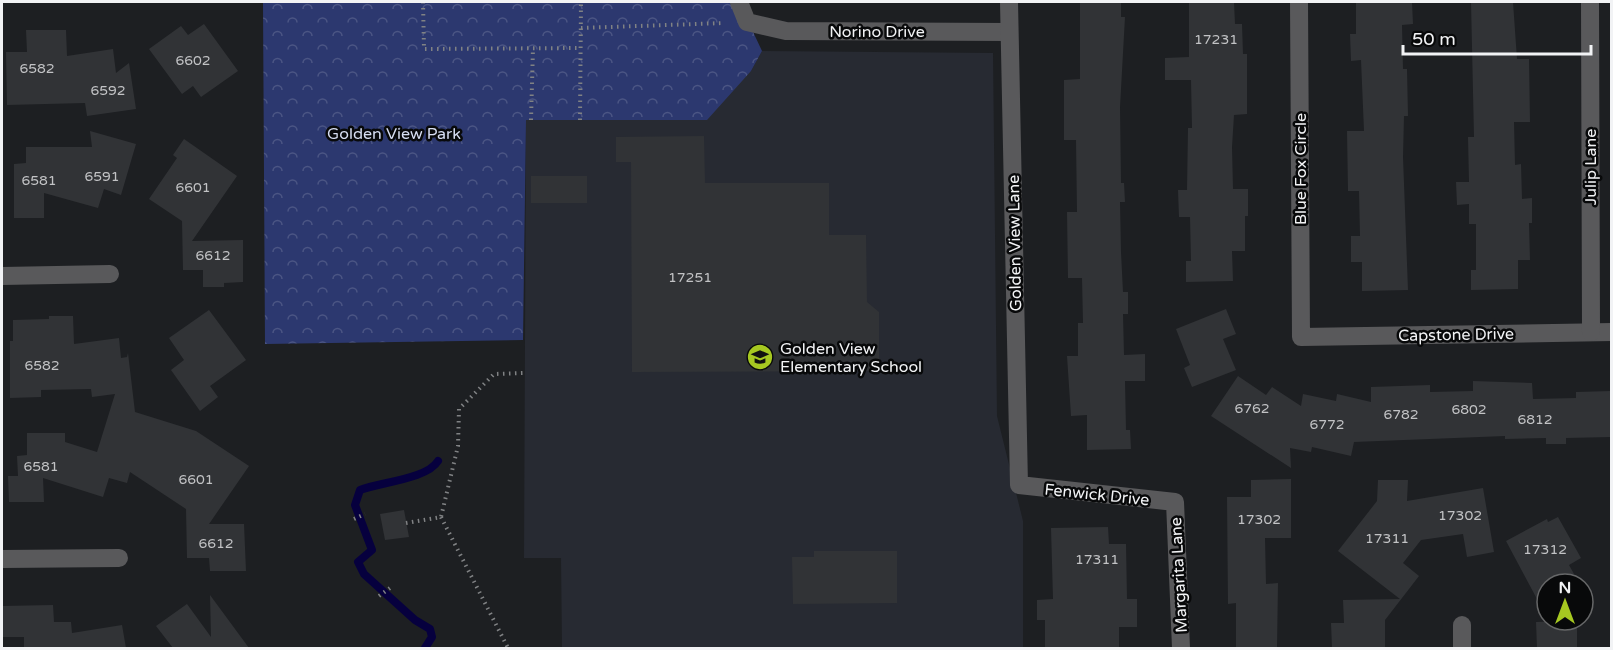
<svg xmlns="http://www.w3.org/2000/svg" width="1613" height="650" viewBox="0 0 1613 650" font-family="'Varela Round',sans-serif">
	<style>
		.built { fill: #272a32 }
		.park { fill: url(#park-crowns) }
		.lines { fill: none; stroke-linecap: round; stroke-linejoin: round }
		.stream { stroke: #06003e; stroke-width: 8 }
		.building { fill: #313336 }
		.path { stroke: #808284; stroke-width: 4; stroke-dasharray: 1.5 4.5; stroke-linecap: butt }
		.street { stroke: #59595b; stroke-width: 18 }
		.labels { text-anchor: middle; stroke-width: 5; stroke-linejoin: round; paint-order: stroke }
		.number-label { font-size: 14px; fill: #c2c3c5 }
		.street-label { font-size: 16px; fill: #f2f3f5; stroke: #08090a }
		.park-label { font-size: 16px; fill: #d7def2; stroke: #08090a }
		.poi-label { font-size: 16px; fill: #f2f3f5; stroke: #08090a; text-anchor: start }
	</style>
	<defs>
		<pattern id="park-crowns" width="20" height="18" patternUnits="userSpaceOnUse" patternTransform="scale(1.5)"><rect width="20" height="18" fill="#2c386f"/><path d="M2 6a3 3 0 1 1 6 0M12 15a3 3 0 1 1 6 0" fill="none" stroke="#4b5584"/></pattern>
	</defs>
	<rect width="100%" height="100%" fill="#1d1f22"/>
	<!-- built -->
	<path class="built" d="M762,51L993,53L997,416L1023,521V648H562L561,558H524L526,120L751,71Z"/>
	<!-- park -->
	<path class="park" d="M263,2H739L762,51L751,71L707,120H526L523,340L265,344Z"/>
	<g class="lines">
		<!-- stream -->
		<path class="stream" d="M425,648L432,637L430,629L415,620L364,574L358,562L372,550L355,505L360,490C381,482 427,479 438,461"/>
	</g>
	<!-- building -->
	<g class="building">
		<path d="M1080,2H1121V17H1125L1120,107L1121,183H1124L1125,202H1120L1121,252L1123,292H1128V314H1123L1124,355L1145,354V381H1125L1126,430H1130L1131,449L1087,450V415L1071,416L1067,356H1078V323H1083L1082,278H1068L1067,212H1077L1076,140H1064V80L1080,79Z"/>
		<path d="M1189,2H1234L1235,24H1242L1243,54H1247V114L1234,115L1232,147L1233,189H1248V216H1245V251H1232L1233,281L1186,282V261H1191L1190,217H1179L1178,190H1187L1188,128H1192L1191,80H1165V58L1189,57Z"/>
		<path d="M1356,2H1412L1413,24L1402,25L1403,69H1407L1408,116H1404L1403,157L1408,290L1362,291V262H1351V236H1360L1359,191H1348L1347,131H1364L1361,60L1351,61L1350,34H1356Z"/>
		<path d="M1471,2H1513L1517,59H1529L1530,122H1514L1515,165L1521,164L1522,199L1532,198V223H1529L1530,260H1518V289L1471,290V270H1476V224H1469V204L1457,205L1456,182H1469L1468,137H1474Z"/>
		<path d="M204,24L238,71L201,97L193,86L182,94L149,49L181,26L188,35Z"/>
		<path d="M26,30H66L67,56L113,49L116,73L129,63L136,109L87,116L85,103L7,105L6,52H27Z"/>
		<path d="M90,131L136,144L121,195L104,189L98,208L44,193V218H14V164L26,163V147H92Z"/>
		<path d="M704,136L705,183H829V235H866L867,302L879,312V371L632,372L631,162H616V137Z"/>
		<path d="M184,139L237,176L192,241L243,240V282L224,283V287H203V270H183L182,221L149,199L177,158L173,155Z"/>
		<rect x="531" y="176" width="56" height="27"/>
		<path d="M1226,309L1236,334L1223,339L1236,370L1192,387L1184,368L1190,365L1176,329Z"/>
		<path d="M209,310L246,360L210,386L218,397L200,411L171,370L184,360L169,338Z"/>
		<path d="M49,316H73L74,344L119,338L121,358L127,357L128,353L135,412L196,431L249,466L209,524H244L246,571H210L209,558H187L186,509L130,472L127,483L109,478L103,497L43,478L44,502H9L8,476H18L17,456L27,455V433H65V442L97,452L115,394L92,397L91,389L41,390V397L10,398V341H13V320L49,319Z"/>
		<path d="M1238,376L1266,395L1272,387L1301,406L1303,394L1336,401L1337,394L1371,402V387L1430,385V392L1473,391V381L1532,383L1533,399L1576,398V392L1611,391V437L1566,438V444H1546V438L1505,439V436L1354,442L1351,456L1312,447L1311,452L1290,448L1291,468L1211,416Z"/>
		<path d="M1291,479V538H1265L1266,584L1278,583L1277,648H1236V603L1228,604L1227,497H1251V480Z"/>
		<path d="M1378,480H1408L1407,501L1483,488L1494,552L1467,557L1463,534L1421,540L1403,563L1419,576L1385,620V648H1332L1331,623H1344L1343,600L1400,599L1338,551L1377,501Z"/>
		<path d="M404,510L409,537L385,540L380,514Z"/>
		<path d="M1558,517L1581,558L1569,565L1574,574L1564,579L1566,584H1547V594L1537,599L1506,541L1547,519L1548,522Z"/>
		<path d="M1108,527L1109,544H1126L1127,599H1137V627H1119V648H1045V620H1037V600L1053,599L1051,528Z"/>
		<path d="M814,551H897V603L793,604L792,557H814Z"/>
		<path d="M210,595L249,648H173L156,626L187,604L211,637Z"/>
		<path d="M53,605L54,622H71L72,633L122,625L126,648H24V637H2V606Z"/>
		<path d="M1564,621H1577V648H1537L1536,622Z"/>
	</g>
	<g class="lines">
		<!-- path -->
		<g class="path">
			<path d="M423,2L424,49L581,48"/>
			<path d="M581,28L724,23"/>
			<path d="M531,120L533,48"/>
			<path d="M580,120L581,2"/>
			<path d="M441,517L508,648"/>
			<path d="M354,519L365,514"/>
			<path d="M406,523L441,517L458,446L459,409L494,374L523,373"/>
			<path d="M379,596L390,588"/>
		</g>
		<!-- street -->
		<g class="street">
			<path d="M739,2L747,22L786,31L1009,32"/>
			<path d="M1009,2L1019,485L1175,502L1181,648"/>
			<path d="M1299,2L1301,337L1612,332"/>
			<path d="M1590,2L1591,332"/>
			<path d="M2,276L110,274"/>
			<path d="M2,559L119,558"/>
			<path d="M1462,648V625"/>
		</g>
	</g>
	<!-- icons -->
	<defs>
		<g id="school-disc" transform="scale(1.35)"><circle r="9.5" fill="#a6c821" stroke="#08090a"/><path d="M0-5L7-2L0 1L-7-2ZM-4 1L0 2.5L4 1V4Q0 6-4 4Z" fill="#111"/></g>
	</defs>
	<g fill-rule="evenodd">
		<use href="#school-disc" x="760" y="357"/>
	</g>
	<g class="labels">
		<!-- number labels -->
		<g class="number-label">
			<text x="1216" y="44">17231</text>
			<text x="193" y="65">6602</text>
			<text x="37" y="73">6582</text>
			<text x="108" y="95">6592</text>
			<text x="102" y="181">6591</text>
			<text x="39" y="185">6581</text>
			<text x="193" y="192">6601</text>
			<text x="213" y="260">6612</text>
			<text x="690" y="282">17251</text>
			<text x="42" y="370">6582</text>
			<text x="1252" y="413">6762</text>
			<text x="1469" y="414">6802</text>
			<text x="1401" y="419">6782</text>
			<text x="1535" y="424">6812</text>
			<text x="1327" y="429">6772</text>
			<text x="41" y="471">6581</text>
			<text x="196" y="484">6601</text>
			<text x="1460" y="520">17302</text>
			<text x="1259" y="524">17302</text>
			<text x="1387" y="543">17311</text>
			<text x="216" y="548">6612</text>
			<text x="1545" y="554">17312</text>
			<text x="1097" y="564">17311</text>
		</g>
		<!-- street labels -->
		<g class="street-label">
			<text x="877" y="37">Norino Drive</text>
			<text transform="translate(1590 167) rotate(-90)" y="6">Julip Lane</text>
			<text transform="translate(1300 169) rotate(-90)" y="6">Blue Fox Circle</text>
			<text transform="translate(1014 243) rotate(-91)" y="6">Golden View Lane</text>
			<text transform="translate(1456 334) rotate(-1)" y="6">Capstone Drive</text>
			<text transform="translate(1097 494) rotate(6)" y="6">Fenwick Drive</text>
			<text transform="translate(1178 575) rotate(-93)" y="6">Margarita Lane</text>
		</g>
		<!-- park labels -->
		<g class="park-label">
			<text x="394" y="139">Golden View Park</text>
		</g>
		<!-- poi labels -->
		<g class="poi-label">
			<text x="780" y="354">Golden View<tspan x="780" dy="18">Elementary School</tspan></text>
		</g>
	</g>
	<!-- border -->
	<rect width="1613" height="650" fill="none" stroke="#f2f3f5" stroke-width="6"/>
	<!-- north arrow -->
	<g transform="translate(1565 602)"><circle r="28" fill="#08090a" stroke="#666768" stroke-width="1.5"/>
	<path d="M0-4.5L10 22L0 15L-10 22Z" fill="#a6c821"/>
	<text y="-9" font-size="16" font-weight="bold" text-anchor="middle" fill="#f2f3f5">N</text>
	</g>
	<!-- scale -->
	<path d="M1403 45v9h188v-9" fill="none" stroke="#f2f3f5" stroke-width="3"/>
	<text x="1412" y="45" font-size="18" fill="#f2f3f5" stroke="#08090a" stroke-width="4.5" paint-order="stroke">50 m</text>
</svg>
